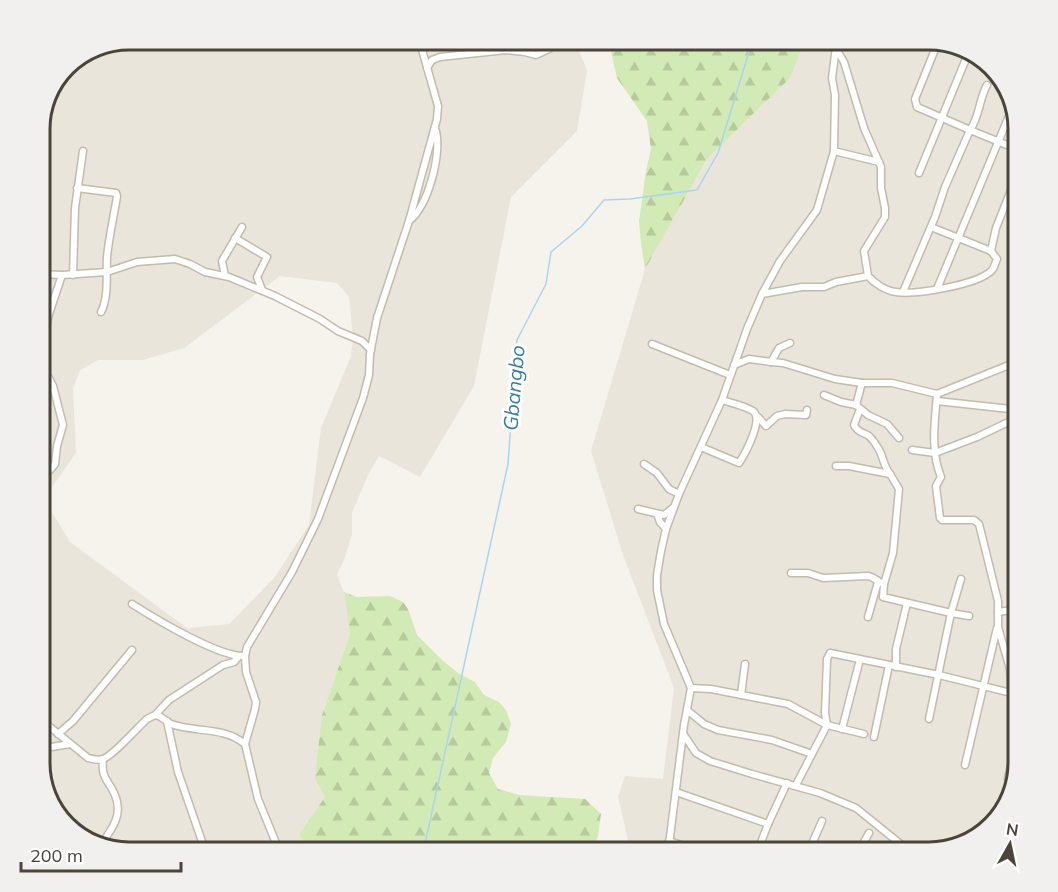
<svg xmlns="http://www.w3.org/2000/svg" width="1058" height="892" viewBox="0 0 1058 892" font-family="Mulish,sans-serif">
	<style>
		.residential { fill: #eae5da; fill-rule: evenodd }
		.forest { fill: url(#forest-firs) }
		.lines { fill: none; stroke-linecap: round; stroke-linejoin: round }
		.stream { stroke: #a9d4f2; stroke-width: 1.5 }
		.street-casing { stroke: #c2bbae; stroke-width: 9 }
		.street { stroke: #fff; stroke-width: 6 }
		.labels { text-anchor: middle; stroke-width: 6; stroke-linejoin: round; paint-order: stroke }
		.water-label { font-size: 20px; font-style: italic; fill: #2e7ab2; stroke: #fff }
		.rim { fill: none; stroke: #4b4439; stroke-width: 3 }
	</style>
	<defs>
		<pattern id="forest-firs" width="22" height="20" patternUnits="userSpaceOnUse" patternTransform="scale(1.5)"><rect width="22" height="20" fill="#d2eab5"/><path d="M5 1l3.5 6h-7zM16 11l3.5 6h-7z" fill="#b6ca9c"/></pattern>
	</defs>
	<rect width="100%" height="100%" fill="#f6f3ec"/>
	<!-- residential -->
	<g class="residential">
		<path d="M129,39H575L587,71L577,131L511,197L474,386L420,477L379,456L368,475L352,513V535L345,557L337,575L344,592L350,634L322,715L325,797L299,834L311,853H128L69,830L39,769V123L69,62ZM280,276L337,283L349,297L353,337L351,356L321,428L309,525L274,578L229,624L187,628L70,542L50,509V490L76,453L73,389L80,370L98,360H143L184,348Z"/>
		<path d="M806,39H930L989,62L1012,94L1019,129V764L996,823L964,846L929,853H631L618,797L625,776L663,779L674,688L623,555L591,451L645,269L707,159L790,78Z"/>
	</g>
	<!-- forest -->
	<g class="forest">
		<path d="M608,39H806L790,78L707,159L645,269L641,243L639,222L646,171L651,149L647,121L617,78Z"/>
		<path d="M344,592L357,597L390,596L403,602L408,609L417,635L442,660L458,673L475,682L484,695L499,702L506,710L511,724L506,742L493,758L489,773L498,789L519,795L585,799L601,814L598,836L591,853H311L299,834L325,797L315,778L322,715L350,634Z"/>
	</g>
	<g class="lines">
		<!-- stream -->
		<path class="stream" d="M423,853L508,464L517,340L546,284L551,252L582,226L604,200L630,199L697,190L718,153L753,39"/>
		<!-- street casing -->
		<g class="street-casing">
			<g id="street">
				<path d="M938,42L915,99L917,107L970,130C980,116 979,99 987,85"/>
				<path d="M836,49L844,62L864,128L881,167V188L885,208V217L864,251L868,276C874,283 886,291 896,292C915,295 977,285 991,271C995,268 995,263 997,259L991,251L931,227"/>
				<path d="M427,68L432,60L440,57L506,50L525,52L536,55L549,49L551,46L549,39"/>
				<path d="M834,151L879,162"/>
				<path d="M919,173L968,54"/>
				<path d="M77,188L116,193L117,196C114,216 109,236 107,257C106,274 109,297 101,312"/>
				<path d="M409,221C429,205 441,155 436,131"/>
				<path d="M235,238L267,257L257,277L262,290"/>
				<path d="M991,251L996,228L1019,170"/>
				<path d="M39,274L62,275L107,272L137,262L175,259L190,264L205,272L229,277L275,296L320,319L338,331L362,341L371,350"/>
				<path d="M73,275L75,208L83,151"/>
				<path d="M225,276L222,261L242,227"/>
				<path d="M937,289L1014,104"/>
				<path d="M903,292L935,217L945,187L970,130L1019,150"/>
				<path d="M762,294L802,287H824L836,282L868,276"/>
				<path d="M652,344L730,375"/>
				<path d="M771,362L779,348L790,343"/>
				<path d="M734,365L749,359L771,362L783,363L835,379L862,383H892L937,394L1019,361"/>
				<path d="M937,394C935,421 930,450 941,477L936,486L940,518L942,520H974L979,524L998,601V627L1010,669L1012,693"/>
				<path d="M824,395L841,402L856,405L868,415L887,424L899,438"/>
				<path d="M937,401L1019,410"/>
				<path d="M856,405L862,383"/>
				<path d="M860,409L854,425C858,433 863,432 869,436C872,439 876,444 878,448C884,457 883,466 890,474"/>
				<path d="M758,417L766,426L777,416L785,414L806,415L807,410"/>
				<path d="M701,447L739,463C745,454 764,419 753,411C745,406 732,403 722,400"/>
				<path d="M912,450L935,453L977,437L1019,417"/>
				<path d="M644,464L657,473L669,489L679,494"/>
				<path d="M836,466H849L890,474L899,489L893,553L884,584L883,597L951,613L929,719"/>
				<path d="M39,474L50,470L55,464L57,446L63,425L53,386L40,361L41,351L49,314L62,275"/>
				<path d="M638,509L664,515L674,507"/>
				<path d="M657,514L660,522L666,529"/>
				<path d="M791,573H808L823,578L868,576C874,577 878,582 884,584"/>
				<path d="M961,579L951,613L969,616"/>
				<path d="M132,604C154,618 220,658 245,656"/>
				<path d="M998,612L1019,609"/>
				<path d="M868,617L878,582"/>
				<path d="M896,667V649L907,603"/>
				<path d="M691,688L711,689L788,704L827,725"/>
				<path d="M741,695L745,664"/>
				<path d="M687,710L704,724L718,730L772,740L812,754"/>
				<path d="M155,715L169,700L223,665L234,662L239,656"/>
				<path d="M39,718L88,758C92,759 99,761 103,759C113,756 138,727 147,719L155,715C162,716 165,721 171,724C196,733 223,726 245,744"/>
				<path d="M167,721L178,772L206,853"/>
				<path d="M827,725L825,713L827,659L830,653L939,675L1019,695"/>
				<path d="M842,729L860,659"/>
				<path d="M58,734L73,721L132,650"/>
				<path d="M684,735L696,753L710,761L752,774L820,793L856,808L903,846C922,853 942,839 964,846"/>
				<path d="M874,737L889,665"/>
				<path d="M39,749L70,744"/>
				<path d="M965,765L997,628"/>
				<path d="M1008,779L1019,725"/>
				<path d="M796,785L827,725L864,734"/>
				<path d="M676,792L768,824"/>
				<path d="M669,841L705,853"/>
				<path d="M102,843C113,828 123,814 115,795C108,779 101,779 103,759"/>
				<path d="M280,853L258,799L245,744L255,709L256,702L246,672L245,656L247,647L292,572L318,519L363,398L369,375L370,354L377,318L409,221L437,119L438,106L419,39"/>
				<path d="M668,853L684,725L691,688L664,624L657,590V575L661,551L666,529L679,494L722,400L747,329L762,294L780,261L817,210L834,151L835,95L832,78L837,39"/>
				<path d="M757,853L768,824L787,783"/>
				<path d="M808,853L822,821"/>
				<path d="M858,853L869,833"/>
			</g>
		</g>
		<!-- street -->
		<use href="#street" class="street"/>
	</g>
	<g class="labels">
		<!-- water labels -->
		<g class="water-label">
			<text transform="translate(514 388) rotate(-85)" y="7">Gbangbo</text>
		</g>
	</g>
	<!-- crop -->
	<path d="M0 0H1058V892H0ZM129 50H929A79 79 0 0 1 1008 129V763A79 79 0 0 1 929 842H129A79 79 0 0 1 50 763V129A79 79 0 0 1 129 50Z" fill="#f1f0ef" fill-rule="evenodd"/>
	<path class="rim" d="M129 50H929A79 79 0 0 1 1008 129V763A79 79 0 0 1 929 842H129A79 79 0 0 1 50 763V129A79 79 0 0 1 129 50Z"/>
	<!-- north arrow -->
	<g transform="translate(1010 844) rotate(9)" stroke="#ffffff" stroke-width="4.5" paint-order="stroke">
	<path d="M0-4.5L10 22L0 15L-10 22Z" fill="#4b4439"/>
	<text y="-9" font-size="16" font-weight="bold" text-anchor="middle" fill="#4b4439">N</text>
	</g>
	<!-- scale -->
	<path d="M21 862v9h160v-9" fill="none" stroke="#4b4439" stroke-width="3"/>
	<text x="30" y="862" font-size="18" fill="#4b4439" stroke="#ffffff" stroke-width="4.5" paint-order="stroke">200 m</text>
</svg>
